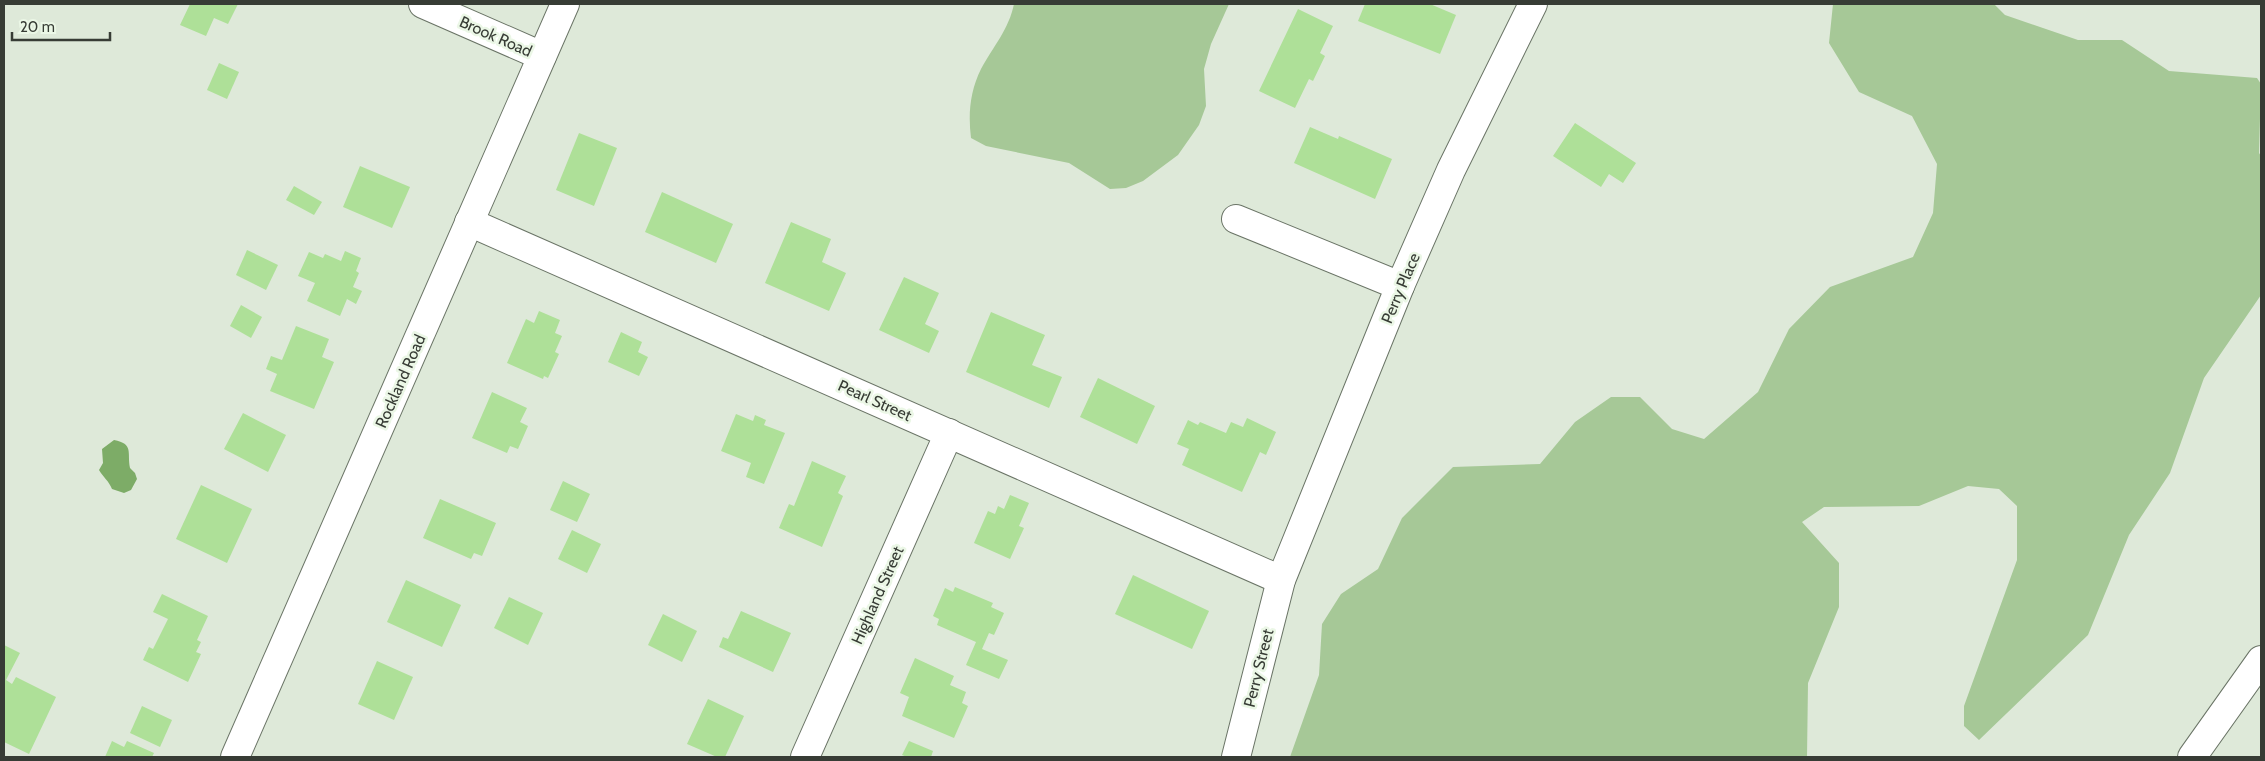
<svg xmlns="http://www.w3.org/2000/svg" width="2265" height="761" viewBox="0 0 2265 761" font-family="Cabin,sans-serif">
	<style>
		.green { fill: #a6c897 }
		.water { fill: #7dac67 }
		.building { fill: #aee098 }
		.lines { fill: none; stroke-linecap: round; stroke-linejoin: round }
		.minor-casing { stroke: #6a7466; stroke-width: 30 }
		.highway-casing { stroke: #6a7466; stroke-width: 30 }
		.minor { stroke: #fff; stroke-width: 28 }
		.highway { stroke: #fff; stroke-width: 28 }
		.labels { text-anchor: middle; stroke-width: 5; stroke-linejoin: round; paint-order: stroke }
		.street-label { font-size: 16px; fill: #373c35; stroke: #ebf7e6 }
	</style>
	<rect width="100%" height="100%" fill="#dee9d9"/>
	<!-- green -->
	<g class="green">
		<path d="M1014,4H1229L1211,44L1204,69L1206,106L1199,125L1178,155L1143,181L1126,188L1110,189L1069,163L986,146L971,138C968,114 970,91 981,69C993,47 1009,29 1014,4Z"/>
		<path d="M1833,4H1994L2005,15L2078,40H2122L2169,71L2257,78L2261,84L2259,153L2261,156V295L2204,378L2170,473L2129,535L2088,635L1979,740L1964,726V706L2017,560V506L1999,489L1968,486L1919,506L1824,507L1802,522L1839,563V607L1808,683L1807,757H1290L1319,675L1322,624L1341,594L1378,569L1402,518L1453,467L1540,464L1575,422L1611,397H1640L1672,429L1704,439L1758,392L1789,329L1830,287L1913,257L1933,213L1937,164L1912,116L1859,92L1829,43Z"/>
	</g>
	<!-- water -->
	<path class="water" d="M114,440C134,444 127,452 130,468L135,473L137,479L131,490L124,493L112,489C109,481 103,477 99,470L103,463L102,449Z"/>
	<!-- building -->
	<g class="building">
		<path d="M190,4H238L228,24L214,18L206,36L180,25Z"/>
		<path d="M1365,4H1430L1456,15L1440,54L1358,21Z"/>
		<path d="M1298,9L1333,26L1320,53L1325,56L1313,81L1309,79L1295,108L1259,91Z"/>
		<path d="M219,63L239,72L227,99L207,90Z"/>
		<path d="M1575,123L1636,163L1623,183L1609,174L1601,187L1553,156Z"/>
		<path d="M1310,127L1338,139L1339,136L1392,159L1375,199L1294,163Z"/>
		<path d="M579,133L617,148L594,206L556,190Z"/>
		<path d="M360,166L410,187L392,228L343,207Z"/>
		<path d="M294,186L322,202L314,215L286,200Z"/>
		<path d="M662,192L733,224L716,263L645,232Z"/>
		<path d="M791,222L831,239L822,262L846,273L829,311L765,283Z"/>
		<path d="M247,250L278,265L266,290L236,275Z"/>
		<path d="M345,251L361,258L356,271L359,273L353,287L362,291L356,304L347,299L340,316L307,301L315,283L298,276L309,252L323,258L325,254L341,261Z"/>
		<path d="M904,277L939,293L925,324L939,331L929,353L879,330Z"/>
		<path d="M241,305L262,317L251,338L230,326Z"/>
		<path d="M539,311L560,320L555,333L562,336L555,352L559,354L548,378L544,376L543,379L507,363L526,319L534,323Z"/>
		<path d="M991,312L1045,335L1032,365L1062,377L1049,408L966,372Z"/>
		<path d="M296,326L329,339L322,357L334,362L314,409L270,391L277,374L266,369L271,356L282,360Z"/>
		<path d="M621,332L642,342L638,352L648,357L639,376L608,362Z"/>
		<path d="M1098,378L1155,406L1137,444L1080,417Z"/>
		<path d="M492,392L527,408L520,422L528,426L518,449L510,446L507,453L472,438Z"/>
		<path d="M243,413L286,435L268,472L224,449Z"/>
		<path d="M736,414L753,421L755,415L766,420L764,425L785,433L764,484L746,477L751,463L721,451Z"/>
		<path d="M1247,418L1276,432L1266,455L1260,452L1242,492L1182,465L1189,449L1177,444L1188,420L1198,425L1200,422L1226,433L1231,422L1243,427Z"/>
		<path d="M812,461L846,476L838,493L843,496L822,547L779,528L789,504L794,506Z"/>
		<path d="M563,481L590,494L577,522L550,510Z"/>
		<path d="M201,485L252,509L227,563L176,539Z"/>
		<path d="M1010,495L1029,503L1019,526L1024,528L1010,559L974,543L988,511L995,514L998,506L1004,509Z"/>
		<path d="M440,499L496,523L482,556L474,553L471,559L423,538Z"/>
		<path d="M572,530L601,544L587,573L558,559Z"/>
		<path d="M1133,575L1209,611L1192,649L1115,614Z"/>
		<path d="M406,580L461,605L442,647L387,622Z"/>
		<path d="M955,587L993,603L991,607L1004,613L994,635L989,633L982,649L1008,660L999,679L966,665L976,642L937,625L939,619L933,616L945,588L953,592Z"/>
		<path d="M162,594L208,616L197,640L201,642L196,652L201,654L188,682L143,660L149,647L153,649L168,619L153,612Z"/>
		<path d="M509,597L543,613L528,645L494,628Z"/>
		<path d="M741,611L791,633L773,672L719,647L723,637L728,639Z"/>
		<path d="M663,614L697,631L682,662L648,645Z"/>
		<path d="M4,645L20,653L6,680L12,684L16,677L56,697L29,754L4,742Z"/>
		<path d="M915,658L954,676L950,685L966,692L962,703L968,706L954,738L902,716L909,697L900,693Z"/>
		<path d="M377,661L413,677L394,720L358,704Z"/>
		<path d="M708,699L744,716L725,757H717L687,744Z"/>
		<path d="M142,706L172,720L160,747L130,733Z"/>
		<path d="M112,741L124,747L127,741L154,753L152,757H105Z"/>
		<path d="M909,741L933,751L931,757H907L902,755Z"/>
	</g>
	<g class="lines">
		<!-- minor casing -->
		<g class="minor-casing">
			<g id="minor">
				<path d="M423,4L542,56"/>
				<path d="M1236,219L1400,286"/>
				<path d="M469,222L1281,580"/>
				<path d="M235,757L565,4"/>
				<path d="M805,757L949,433"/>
				<path d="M1236,757L1281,580L1400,286L1451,170L1533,4"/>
			</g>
		</g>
		<!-- highway casing -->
		<g class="highway-casing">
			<path id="highway" d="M2192,757L2261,660"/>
		</g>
		<!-- minor -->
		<use href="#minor" class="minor"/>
		<!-- highway -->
		<use href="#highway" class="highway"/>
	</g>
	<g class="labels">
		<!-- street labels -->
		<g class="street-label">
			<text transform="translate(496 36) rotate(24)" y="6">Brook Road</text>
			<text transform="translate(1400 288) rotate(-67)" y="6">Perry Place</text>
			<text transform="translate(400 381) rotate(-66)" y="6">Rockland Road</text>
			<text transform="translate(875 400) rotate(24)" y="6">Pearl Street</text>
			<text transform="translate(877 595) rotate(-66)" y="6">Highland Street</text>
			<text transform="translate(1258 668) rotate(-76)" y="6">Perry Street</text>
		</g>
	</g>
	<!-- border -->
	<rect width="2265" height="761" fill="none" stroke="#373c35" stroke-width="10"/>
	<!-- scale -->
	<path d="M12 32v8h98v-8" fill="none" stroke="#373c35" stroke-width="2.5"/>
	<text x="20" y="32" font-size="15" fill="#373c35" stroke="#ebf7e6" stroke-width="4" paint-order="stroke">20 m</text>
</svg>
